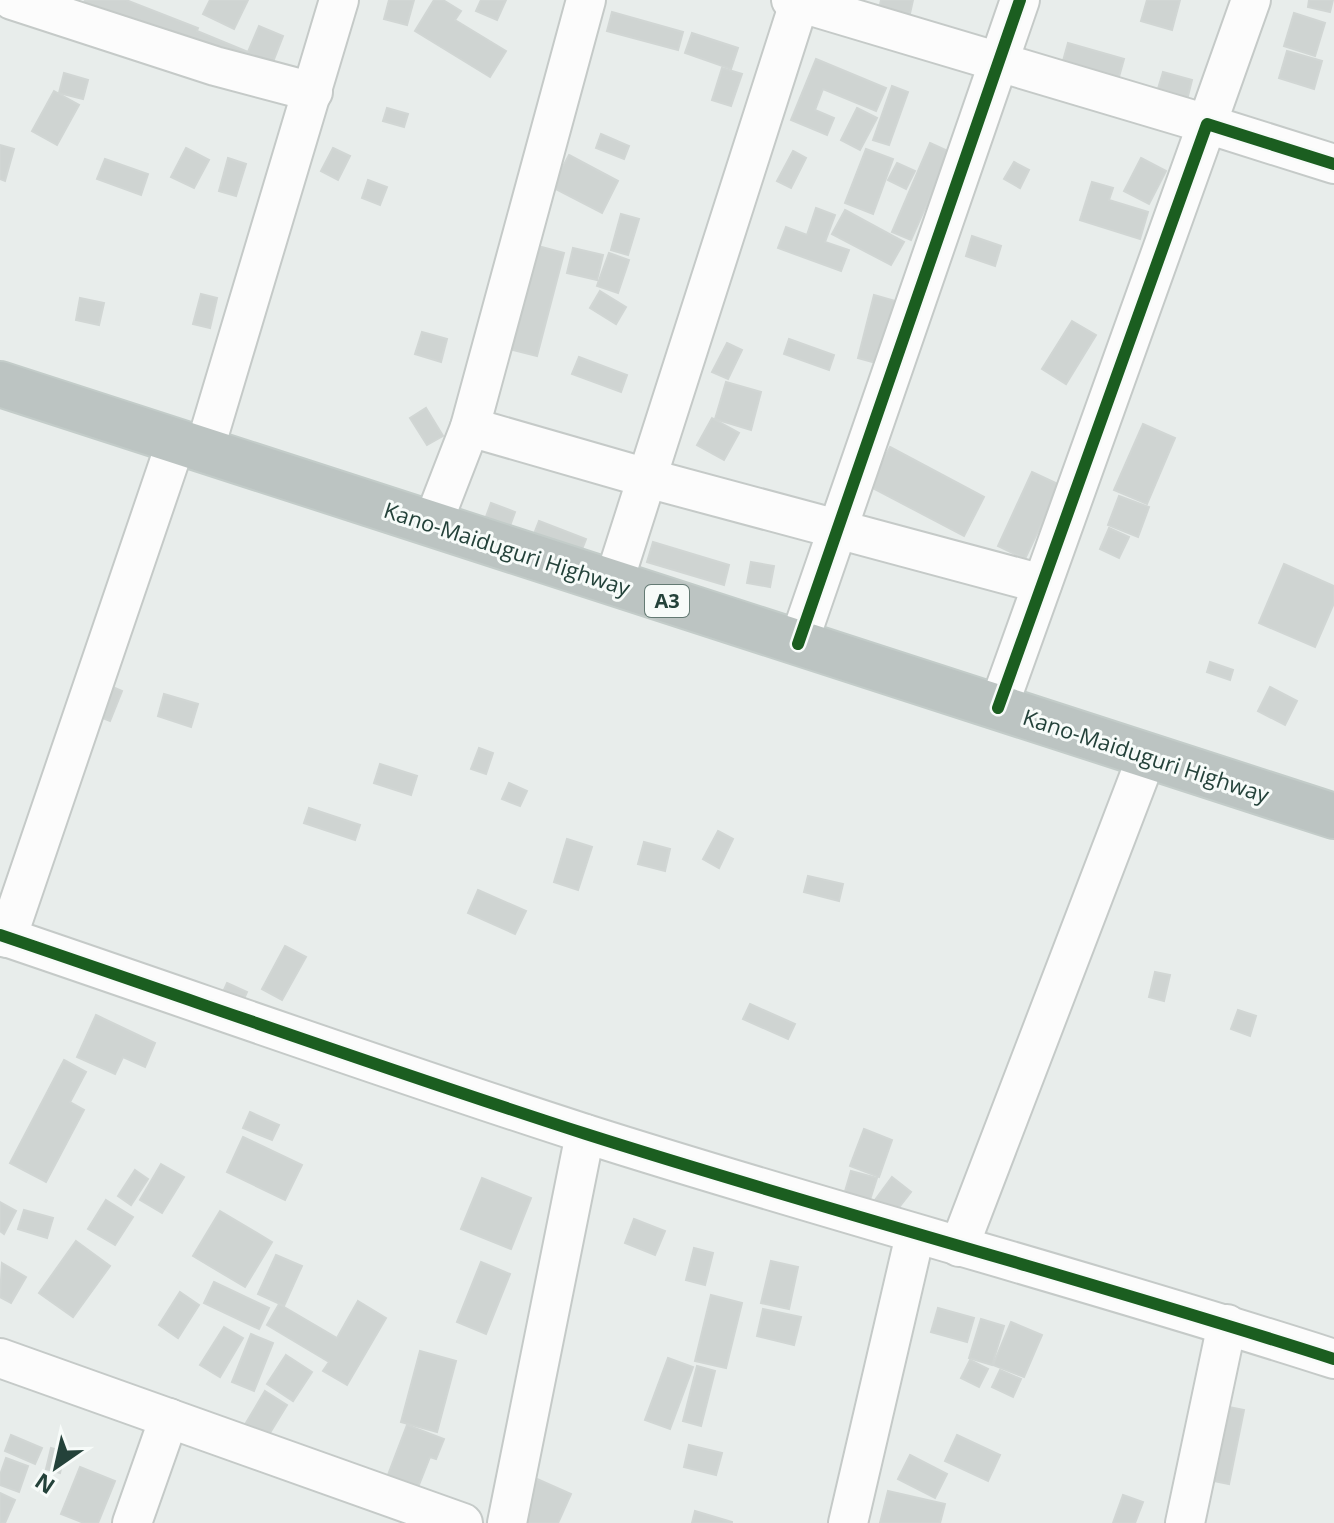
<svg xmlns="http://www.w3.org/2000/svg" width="1334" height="1523" viewBox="0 0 1334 1523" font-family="'Open Sans',sans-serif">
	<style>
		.building { fill: #cfd4d2; stroke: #d1d6d4; stroke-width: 2 }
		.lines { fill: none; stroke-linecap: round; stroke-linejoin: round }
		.minor-casing { stroke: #c5cac8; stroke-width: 42 }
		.highway-casing { stroke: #c3ccc9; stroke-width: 48 }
		.minor { stroke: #fcfcfc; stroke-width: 38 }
		.highway { stroke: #bcc4c2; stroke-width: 44 }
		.cycleway-casing { stroke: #f7fbf9; stroke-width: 17 }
		.cycleway { stroke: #1b5e20; stroke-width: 12 }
		.labels { text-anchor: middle; stroke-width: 6; stroke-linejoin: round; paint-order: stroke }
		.shield { fill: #f7fbf9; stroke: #637a73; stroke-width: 2 }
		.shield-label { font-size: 20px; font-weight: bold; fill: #24423a }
		.street-label { font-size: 22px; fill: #24423a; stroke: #f7fbf9 }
	</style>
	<rect width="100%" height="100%" fill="#e8edeb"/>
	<!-- building -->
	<g class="building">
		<path d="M85,0H126L198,28L197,31L248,52L259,26L283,36L266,80L82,8Z"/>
		<path d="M210,0H248L234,29L203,14Z"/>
		<path d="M389,0H414L407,25L384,19Z"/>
		<path d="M434,0H443L461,11L455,20L506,51L490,77L415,31Z"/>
		<path d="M481,0H506L497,20L476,11Z"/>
		<path d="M881,0H913L907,27L877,20Z"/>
		<path d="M1147,0H1180L1172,30L1141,21Z"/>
		<path d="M1309,0H1333L1330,12L1308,7Z"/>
		<path d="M612,12L683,32L678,50L607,31Z"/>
		<path d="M1294,13L1325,23L1315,56L1284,46Z"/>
		<path d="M692,33L738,48L731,69L685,53Z"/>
		<path d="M1068,43L1124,59L1117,84L1061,68Z"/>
		<path d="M1287,51L1322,61L1314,89L1279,78Z"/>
		<path d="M816,59L886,88L876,111L823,89L815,110L834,118L827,135L791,120Z"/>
		<path d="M722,68L742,74L731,106L712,100Z"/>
		<path d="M1163,72L1192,80L1187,100L1157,92Z"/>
		<path d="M64,73L88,80L83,99L59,93Z"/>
		<path d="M892,86L908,92L889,145L873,140Z"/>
		<path d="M54,91L79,105L57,145L32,131Z"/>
		<path d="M387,108L408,114L404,127L383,121Z"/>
		<path d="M857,108L877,118L860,150L841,140Z"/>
		<path d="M601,134L629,146L624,159L596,148Z"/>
		<path d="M930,143L950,152L911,240L892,232Z"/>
		<path d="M0,145L14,149L5,181L0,179Z"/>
		<path d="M186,148L209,160L194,188L171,177Z"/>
		<path d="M333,148L350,156L338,180L321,171Z"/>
		<path d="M866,149L893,159L873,214L845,203Z"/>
		<path d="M793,151L806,158L791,188L777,181Z"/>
		<path d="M569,155L618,181L602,213L552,187Z"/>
		<path d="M228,158L246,164L236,196L219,191Z"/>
		<path d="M1141,158L1166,171L1149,204L1124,191Z"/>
		<path d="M105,159L148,174L141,195L97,179Z"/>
		<path d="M1014,162L1029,170L1020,188L1004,179Z"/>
		<path d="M897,163L915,171L906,189L888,180Z"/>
		<path d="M368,180L387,187L380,205L362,198Z"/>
		<path d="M1092,182L1113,188L1109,200L1148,212L1140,239L1080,220Z"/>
		<path d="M816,208L835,215L825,242L849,250L841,271L778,248L786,227L807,235Z"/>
		<path d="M845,210L904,242L891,265L832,234Z"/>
		<path d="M621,214L639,219L628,255L611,250Z"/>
		<path d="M972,236L1001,246L995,266L966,256Z"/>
		<path d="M538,246L564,253L537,356L509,349Z"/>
		<path d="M573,248L603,255L597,280L567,273Z"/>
		<path d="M609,253L629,260L618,293L597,286Z"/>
		<path d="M600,291L626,307L616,324L590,308Z"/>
		<path d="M201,294L217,298L210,328L193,324Z"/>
		<path d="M874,295L902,303L887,366L858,358Z"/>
		<path d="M80,298L104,303L99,325L76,320Z"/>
		<path d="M1072,321L1096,335L1066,384L1042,369Z"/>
		<path d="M422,332L447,339L441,362L415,354Z"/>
		<path d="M789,339L834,355L829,370L784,354Z"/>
		<path d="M727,343L742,350L728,379L712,372Z"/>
		<path d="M579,357L627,375L621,392L572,374Z"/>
		<path d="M726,382L761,392L751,430L715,419Z"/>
		<path d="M426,408L443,436L427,445L410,418Z"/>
		<path d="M712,418L739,433L724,460L697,445Z"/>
		<path d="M1143,424L1175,438L1147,504L1114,490Z"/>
		<path d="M890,447L984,497L964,536L869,486Z"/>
		<path d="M1032,472L1060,485L1025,559L998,546Z"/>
		<path d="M1119,496L1149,507L1138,537L1108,525Z"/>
		<path d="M491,503L515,512L507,534L483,525Z"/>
		<path d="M539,521L586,539L579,557L532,539Z"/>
		<path d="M1109,528L1129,537L1119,558L1100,549Z"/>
		<path d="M653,542L729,565L724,585L647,562Z"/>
		<path d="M751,562L774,566L770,587L747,583Z"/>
		<path d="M1284,564L1334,586V603L1315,647L1259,623Z"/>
		<path d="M1210,662L1233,670L1230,680L1207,672Z"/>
		<path d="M108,685L122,691L110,721L95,715Z"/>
		<path d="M1270,687L1297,701L1285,725L1258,711Z"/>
		<path d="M164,694L198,704L191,727L158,716Z"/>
		<path d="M479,748L493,753L486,774L471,769Z"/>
		<path d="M380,764L417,776L411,795L374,783Z"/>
		<path d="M509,783L527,791L520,806L502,799Z"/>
		<path d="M309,808L360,825L355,840L304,823Z"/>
		<path d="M718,831L733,839L719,868L703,859Z"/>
		<path d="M567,839L592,847L578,890L554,882Z"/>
		<path d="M644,842L670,849L665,871L638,864Z"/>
		<path d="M808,876L843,884L839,901L804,892Z"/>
		<path d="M478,890L526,911L515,934L468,913Z"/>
		<path d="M285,946L306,957L282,1000L262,989Z"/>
		<path d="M1155,972L1170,975L1164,1001L1149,997Z"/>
		<path d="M227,983L247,992L239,1010L219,1001Z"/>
		<path d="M750,1004L795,1024L788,1039L743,1019Z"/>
		<path d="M1238,1010L1256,1016L1250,1036L1231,1029Z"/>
		<path d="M96,1015L155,1043L145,1067L123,1057L115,1074L77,1057Z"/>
		<path d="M64,1060L86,1072L70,1102L84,1110L46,1182L10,1163Z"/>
		<path d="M250,1112L279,1125L272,1140L243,1128Z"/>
		<path d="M864,1129L892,1140L879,1177L850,1166Z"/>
		<path d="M243,1137L302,1165L285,1200L227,1172Z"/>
		<path d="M161,1164L184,1177L162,1213L140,1200Z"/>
		<path d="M135,1170L148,1179L131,1205L118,1196Z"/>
		<path d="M851,1171L877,1178L868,1206L843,1198Z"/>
		<path d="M892,1177L911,1192L893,1215L875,1200Z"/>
		<path d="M482,1178L531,1198L511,1249L461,1229Z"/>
		<path d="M106,1200L133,1217L115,1245L88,1229Z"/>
		<path d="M0,1202L16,1211L4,1234L0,1231Z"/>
		<path d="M24,1210L53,1218L47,1238L18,1229Z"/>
		<path d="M220,1211L272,1242L245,1287L193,1256Z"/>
		<path d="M634,1219L665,1231L655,1255L625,1243Z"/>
		<path d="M76,1241L110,1266L73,1317L39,1293Z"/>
		<path d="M694,1248L713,1253L705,1285L686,1280Z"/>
		<path d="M276,1255L302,1266L284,1306L258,1294Z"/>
		<path d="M771,1261L798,1267L789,1309L761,1303Z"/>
		<path d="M481,1262L510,1274L486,1334L457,1322Z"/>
		<path d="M2,1263L26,1277L11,1303L0,1297Z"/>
		<path d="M214,1282L269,1308L259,1329L204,1303Z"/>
		<path d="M180,1292L199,1305L178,1338L159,1325Z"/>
		<path d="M711,1295L742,1303L726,1368L695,1361Z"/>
		<path d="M358,1301L386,1318L347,1385L323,1371L329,1362L267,1325L279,1304L337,1338Z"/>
		<path d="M938,1308L974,1318L967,1342L931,1332Z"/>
		<path d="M763,1309L801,1317L794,1345L757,1336Z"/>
		<path d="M981,1319L1004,1326L992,1365L969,1358Z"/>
		<path d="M1011,1322L1042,1335L1024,1377L993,1365Z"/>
		<path d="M224,1327L243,1338L220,1377L200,1365Z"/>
		<path d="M251,1334L273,1343L254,1391L232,1382Z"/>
		<path d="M420,1351L456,1361L437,1432L401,1422Z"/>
		<path d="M286,1355L312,1372L293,1401L267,1384Z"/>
		<path d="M668,1358L693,1367L670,1429L645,1420Z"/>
		<path d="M970,1360L988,1369L979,1387L961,1378Z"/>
		<path d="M697,1366L715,1371L701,1426L683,1421Z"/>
		<path d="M1000,1370L1021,1379L1013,1397L992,1387Z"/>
		<path d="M265,1391L287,1405L262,1446L240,1433Z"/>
		<path d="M1219,1405L1244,1410L1229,1484L1204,1479Z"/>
		<path d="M407,1425L444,1439L436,1459L430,1457L413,1500L383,1488Z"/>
		<path d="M11,1435L42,1448L35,1464L5,1451Z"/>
		<path d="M957,1435L1000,1455L988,1481L945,1461Z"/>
		<path d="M689,1445L722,1453L716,1475L684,1467Z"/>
		<path d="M51,1448L65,1452L60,1473L46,1469Z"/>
		<path d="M910,1455L947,1474L935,1498L898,1479Z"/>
		<path d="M6,1458L28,1466L19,1492L0,1485V1475Z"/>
		<path d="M80,1467L115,1481L98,1523H84L61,1514Z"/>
		<path d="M537,1479L571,1494L558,1523H518Z"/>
		<path d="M888,1491L945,1504L940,1523H880Z"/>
		<path d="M0,1493L15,1500L5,1523H0Z"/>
		<path d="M1123,1495L1143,1502L1135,1523H1113Z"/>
		<path d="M695,1511L732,1522V1523H692Z"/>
	</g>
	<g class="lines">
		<!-- minor casing -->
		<g class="minor-casing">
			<g id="minor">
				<path d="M12,0L215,66L313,92"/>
				<path d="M791,0L1207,124L1251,0"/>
				<path d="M470,427L647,478L1042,584"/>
				<path d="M204,451L339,0"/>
				<path d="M432,525L470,427L586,0"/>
				<path d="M613,584L800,0"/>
				<path d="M798,644L1020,0"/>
				<path d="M998,708L1207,124L1334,164"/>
				<path d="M0,935C195,1001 390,1071 586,1134C834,1213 1086,1279 1334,1359"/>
				<path d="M7,938L176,442"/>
				<path d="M959,1247L1147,756"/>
				<path d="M0,1358L463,1523"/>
				<path d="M132,1523L169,1418"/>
				<path d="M507,1523L585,1134"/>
				<path d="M848,1523L915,1235"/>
				<path d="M1185,1523L1227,1324"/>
			</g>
		</g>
		<!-- highway casing -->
		<g class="highway-casing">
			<path id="highway" d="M0,384L1334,816"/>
		</g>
		<!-- minor -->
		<use href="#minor" class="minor"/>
		<!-- highway -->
		<use href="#highway" class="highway"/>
		<!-- cycleway casing -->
		<g class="cycleway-casing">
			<g id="cycleway">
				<path d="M798,644L1020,0"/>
				<path d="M998,708L1207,124L1334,164"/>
				<path d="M0,935C195,1001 390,1071 586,1134C834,1213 1086,1279 1334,1359"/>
			</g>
		</g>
		<!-- cycleway -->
		<use href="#cycleway" class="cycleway"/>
	</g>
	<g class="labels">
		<!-- shield labels -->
		<rect class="shield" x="645" y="585" width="44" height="32" rx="6"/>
		<g class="shield-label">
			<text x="667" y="608">A3</text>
		</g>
		<!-- street labels -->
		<g class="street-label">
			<text transform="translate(507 549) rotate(18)" y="8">Kano-Maiduguri Highway</text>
			<text transform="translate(1146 756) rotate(18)" y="8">Kano-Maiduguri Highway</text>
		</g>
	</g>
	<!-- north arrow -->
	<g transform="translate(56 1467) rotate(214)" stroke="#f7fbf9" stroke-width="6" paint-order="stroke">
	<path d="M0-6L14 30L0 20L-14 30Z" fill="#24423a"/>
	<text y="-12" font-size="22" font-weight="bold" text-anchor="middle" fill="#24423a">N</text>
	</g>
</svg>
